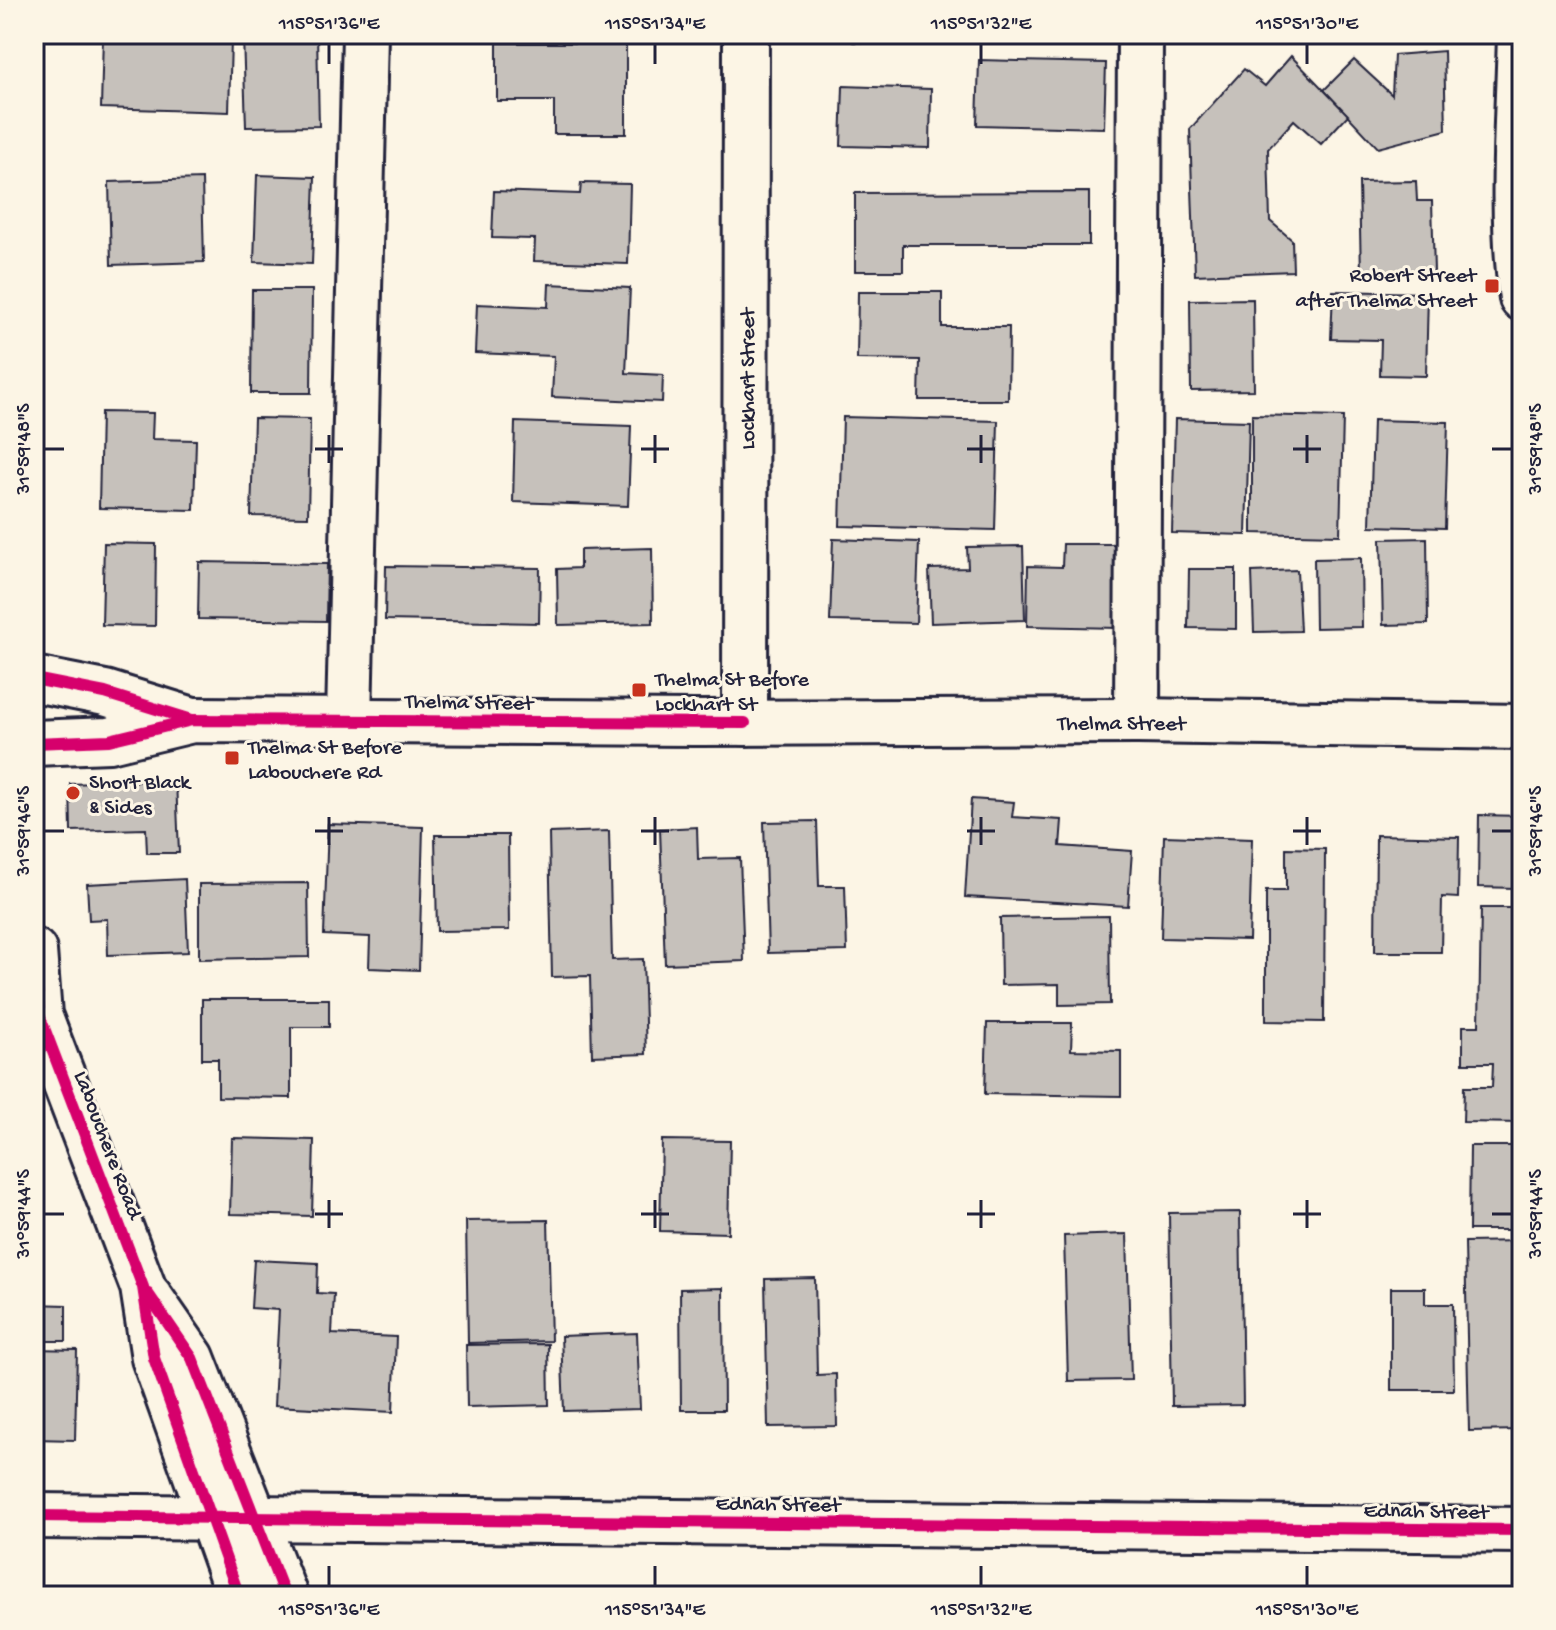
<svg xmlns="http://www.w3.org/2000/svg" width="1556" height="1630" viewBox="0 0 1556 1630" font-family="'Gochi Hand',sans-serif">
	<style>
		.building { fill: #c6c1bb; stroke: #22223b; stroke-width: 2 }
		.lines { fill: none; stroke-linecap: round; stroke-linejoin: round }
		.minor-casing { stroke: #22223b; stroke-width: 50 }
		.major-casing { stroke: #22223b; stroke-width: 50 }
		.minor { stroke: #fcf5e5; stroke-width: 44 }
		.major { stroke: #fcf5e5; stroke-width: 44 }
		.cycleway-casing { stroke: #fcf5e5; stroke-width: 17 }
		.cycleway { stroke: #d6006c; stroke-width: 12 }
		.ticks { fill: none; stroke: #22223b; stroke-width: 3 }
		.poi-dot { fill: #c8321e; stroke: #fcf5e5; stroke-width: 3 }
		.labels { text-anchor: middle; stroke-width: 6; stroke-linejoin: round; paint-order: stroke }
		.poi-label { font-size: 22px; fill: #22223b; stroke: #fcf5e5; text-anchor: start }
		.street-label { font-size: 22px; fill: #22223b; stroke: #fcf5e5 }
		.neatline { fill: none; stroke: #22223b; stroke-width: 3 }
		.ticks-label { font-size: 20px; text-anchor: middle; fill: #22223b }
	</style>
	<rect width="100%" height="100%" fill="#fcf5e5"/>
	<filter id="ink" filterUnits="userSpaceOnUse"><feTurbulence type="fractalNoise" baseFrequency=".0125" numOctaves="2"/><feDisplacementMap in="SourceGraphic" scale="16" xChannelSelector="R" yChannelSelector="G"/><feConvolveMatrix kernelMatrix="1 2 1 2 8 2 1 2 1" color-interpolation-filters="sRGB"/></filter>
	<g filter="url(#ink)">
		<!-- building -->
		<g class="building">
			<path d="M317,34L319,126L246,127L243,36Z"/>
			<path d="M853,34H926V43L853,42Z"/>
			<path d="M103,35L231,39L229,112L101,108Z"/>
			<path d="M497,43H626V134H554V101H497Z"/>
			<path d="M1444,51L1446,130L1378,148L1324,90L1354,60L1392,95L1394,55Z"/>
			<path d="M1291,56L1348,115L1321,144L1294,120L1268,149L1270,221L1292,240L1293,271L1195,275L1190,129L1244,69L1265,86Z"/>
			<path d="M979,60L1106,63L1104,128L977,125Z"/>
			<path d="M843,86L931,89L930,148L841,146Z"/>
			<path d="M257,175L315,177L312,264L254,262Z"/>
			<path d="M202,179L204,262L111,265L109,182Z"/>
			<path d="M1416,181L1417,201H1432L1434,272L1361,274L1359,182Z"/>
			<path d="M581,183L630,184L628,264L534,261L535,239L492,238L494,191L580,194Z"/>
			<path d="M1089,192V245H903V271H855V193Z"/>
			<path d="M549,284L630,288L626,373L663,375L662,402L552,397L554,356L475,353L477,304L548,307Z"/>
			<path d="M252,290H312L311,393H251Z"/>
			<path d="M1333,291L1428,293L1426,376L1380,375L1381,340L1331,339Z"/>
			<path d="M858,292H942V327H1009L1008,400H919L920,360L857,359Z"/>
			<path d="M1253,299L1254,390L1191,391L1190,300Z"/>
			<path d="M101,412L153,413L152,439L196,440L194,510L99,508Z"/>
			<path d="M1252,415L1343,417L1340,535L1252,533Z"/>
			<path d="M843,417L998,421L995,530L840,526Z"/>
			<path d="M254,418L310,419L308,517L251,516Z"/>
			<path d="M1175,419L1249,421L1246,535L1172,533Z"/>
			<path d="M1373,420L1448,422L1445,528L1370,526Z"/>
			<path d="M515,422L631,426L628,506L513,502Z"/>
			<path d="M1427,538L1428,624L1383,625L1381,539Z"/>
			<path d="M833,539L919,542L916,623L830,621Z"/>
			<path d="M104,543L156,544L155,626L102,625Z"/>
			<path d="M1063,544H1119L1118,628L1027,626L1028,566L1062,567Z"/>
			<path d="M1023,546L1025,620L931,623L929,569L968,568L967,547Z"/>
			<path d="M652,548L653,623L558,625L557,569L580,568V550Z"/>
			<path d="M1361,558L1362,627L1315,628L1314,559Z"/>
			<path d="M199,562L327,564L326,621L198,619Z"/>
			<path d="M386,566L540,568L539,623L385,620Z"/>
			<path d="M1189,569H1236V629L1188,628Z"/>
			<path d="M1297,570L1300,631L1254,632L1252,572Z"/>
			<path d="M176,780L179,853H147L146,829L71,831L70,784Z"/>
			<path d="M971,799L1014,802L1012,817L1062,820L1060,846L1132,851L1128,906L965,897Z"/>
			<path d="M1479,815L1522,816V1123L1463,1122L1464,1087H1492L1493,1063H1463V1026H1479L1481,908H1514L1515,888L1478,887Z"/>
			<path d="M817,821L819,886H845L847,951L768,953L764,822Z"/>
			<path d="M328,824L423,827L419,970L369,968L370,937L324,935Z"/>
			<path d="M697,827L698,859L740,858L744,961L665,964L660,829Z"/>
			<path d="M609,831L612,960L643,959L646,1054L592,1056L590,976L552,977L549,833Z"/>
			<path d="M435,835H508L509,930L437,931Z"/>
			<path d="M1376,835L1459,837L1458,898L1442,897L1441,952H1375Z"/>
			<path d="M1164,836L1252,839L1249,940L1161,938Z"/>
			<path d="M1286,848L1325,849L1324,1022L1266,1021V891H1286Z"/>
			<path d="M185,879L188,952L108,955L107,919L89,920L87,884Z"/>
			<path d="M308,883L309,957L199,959V884Z"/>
			<path d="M1109,916L1110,1004L1059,1005V984L1001,985L1000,918Z"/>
			<path d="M202,999H329V1027H291V1098L218,1097V1059H202Z"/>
			<path d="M987,1023H1072L1071,1050L1121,1051V1096L985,1094Z"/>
			<path d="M232,1138L314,1140L312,1216L230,1214Z"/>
			<path d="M662,1140L730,1141L728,1233L660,1231Z"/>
			<path d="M1470,1146H1522V1230H1469Z"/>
			<path d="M1240,1212L1243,1405L1172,1406L1169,1213Z"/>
			<path d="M548,1220L551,1341L468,1343L466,1221Z"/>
			<path d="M1127,1234L1131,1380L1068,1381L1064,1236Z"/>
			<path d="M1522,1241V1430L1469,1431L1465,1242Z"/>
			<path d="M254,1260L318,1263L317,1293L334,1294L332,1334L396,1337L393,1412L274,1406L279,1310L251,1308Z"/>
			<path d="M815,1278L817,1375L836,1374L837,1426L768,1427L765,1279Z"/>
			<path d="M723,1288L724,1410H681L680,1289Z"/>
			<path d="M1391,1288H1425V1304H1453L1454,1390H1391Z"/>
			<path d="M34,1304L66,1305V1341H34Z"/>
			<path d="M637,1333L640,1409L564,1411L561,1336Z"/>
			<path d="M548,1344L549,1405L467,1407L466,1345Z"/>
			<path d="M34,1349L77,1350L75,1440L34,1439Z"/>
		</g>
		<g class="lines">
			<!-- minor casing -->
			<g class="minor-casing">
				<g id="minor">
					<path d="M1520,34C1518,122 1510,211 1522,298"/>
					<path d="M34,679L105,693L189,719"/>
					<path d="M349,719L365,34"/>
					<path d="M1137,721L1140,34"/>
					<path id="s1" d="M745,723L746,34"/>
					<path id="s2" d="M34,743L109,740L192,720L696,723L1137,721L1522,727"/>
					<path d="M34,1516L1522,1530"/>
				</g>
			</g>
			<!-- major casing -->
			<g class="major-casing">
				<g id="major">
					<path d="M34,951L39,1015L143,1287L154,1358L239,1596"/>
					<path d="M149,1296L192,1358L285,1596"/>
				</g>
			</g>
			<!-- minor -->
			<use href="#minor" class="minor"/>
			<!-- major -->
			<use href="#major" class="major"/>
			<!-- cycleway casing -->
			<g class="cycleway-casing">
				<g id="cycleway">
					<path d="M34,679L105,693L192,720"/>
					<path d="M34,743L109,740L192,720L745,723"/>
					<path d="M34,951L39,1015L143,1287L154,1358L239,1596"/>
					<path d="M148,1294L192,1358L285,1596"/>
					<path d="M34,1516L1522,1530"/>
				</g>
			</g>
			<!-- cycleway -->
			<use href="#cycleway" class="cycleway"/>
		</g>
	</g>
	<!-- ticks -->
	<path class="ticks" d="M329,44V64M655,44V64M981,44V64M1307,44V64M329,435V463M655,435V463M981,435V463M1307,435V463M44,449H64M315,449H343M641,449H669M967,449H995M1293,449H1321M1492,449H1512M329,817V845M655,817V845M981,817V845M1307,817V845M44,831H64M315,831H343M641,831H669M967,831H995M1293,831H1321M1492,831H1512M329,1200V1228M655,1200V1228M981,1200V1228M1307,1200V1228M44,1214H64M315,1214H343M641,1214H669M967,1214H995M1293,1214H1321M1492,1214H1512M329,1566V1586M655,1566V1586M981,1566V1586M1307,1566V1586"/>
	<!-- markers -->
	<g class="poi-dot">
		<rect x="1484" y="278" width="16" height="16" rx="4"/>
		<rect x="631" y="682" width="16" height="16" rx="4"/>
		<rect x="224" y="750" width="16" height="16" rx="4"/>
		<circle cx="73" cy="793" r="8"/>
	</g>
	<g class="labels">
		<!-- poi labels -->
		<g class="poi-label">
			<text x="1476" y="281" text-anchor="end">Robert Street<tspan x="1476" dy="25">after Thelma Street</tspan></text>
			<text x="655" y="685">Thelma St Before<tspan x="655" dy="25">Lockhart St</tspan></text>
			<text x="248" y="753">Thelma St Before<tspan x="248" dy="25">Labouchere Rd</tspan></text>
			<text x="89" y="788">Short Black<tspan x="89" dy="25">&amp; Sides</tspan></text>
		</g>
		<!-- street labels -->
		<g class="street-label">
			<text dy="8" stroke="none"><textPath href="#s1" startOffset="344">Lockhart Street</textPath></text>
			<text transform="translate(469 700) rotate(1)" y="8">Thelma Street</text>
			<text dy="8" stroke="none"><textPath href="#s2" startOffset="1090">Thelma Street</textPath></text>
			<text transform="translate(110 1144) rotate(69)" y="8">Labouchere Road</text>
			<text transform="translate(778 1502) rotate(1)" y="8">Ednah Street</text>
			<text transform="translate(1426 1509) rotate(1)" y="8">Ednah Street</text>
		</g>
	</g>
	<!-- margin -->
	<rect width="1556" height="1630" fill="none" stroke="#fcf5e5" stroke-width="88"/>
	<rect x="44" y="44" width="1468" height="1542" class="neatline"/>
	<g class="ticks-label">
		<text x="329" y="29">115°51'36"E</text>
		<text x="655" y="29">115°51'34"E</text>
		<text x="981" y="29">115°51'32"E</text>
		<text x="1307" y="29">115°51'30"E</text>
		<text transform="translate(1534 449) rotate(-90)" y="7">31°59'48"S</text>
		<text transform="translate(22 449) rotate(-90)" y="7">31°59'48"S</text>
		<text transform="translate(1534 831) rotate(-90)" y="7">31°59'46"S</text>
		<text transform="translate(22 831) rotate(-90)" y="7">31°59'46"S</text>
		<text transform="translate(1534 1214) rotate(-90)" y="7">31°59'44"S</text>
		<text transform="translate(22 1214) rotate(-90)" y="7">31°59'44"S</text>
		<text x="329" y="1615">115°51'36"E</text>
		<text x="655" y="1615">115°51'34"E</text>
		<text x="981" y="1615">115°51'32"E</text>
		<text x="1307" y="1615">115°51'30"E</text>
	</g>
</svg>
